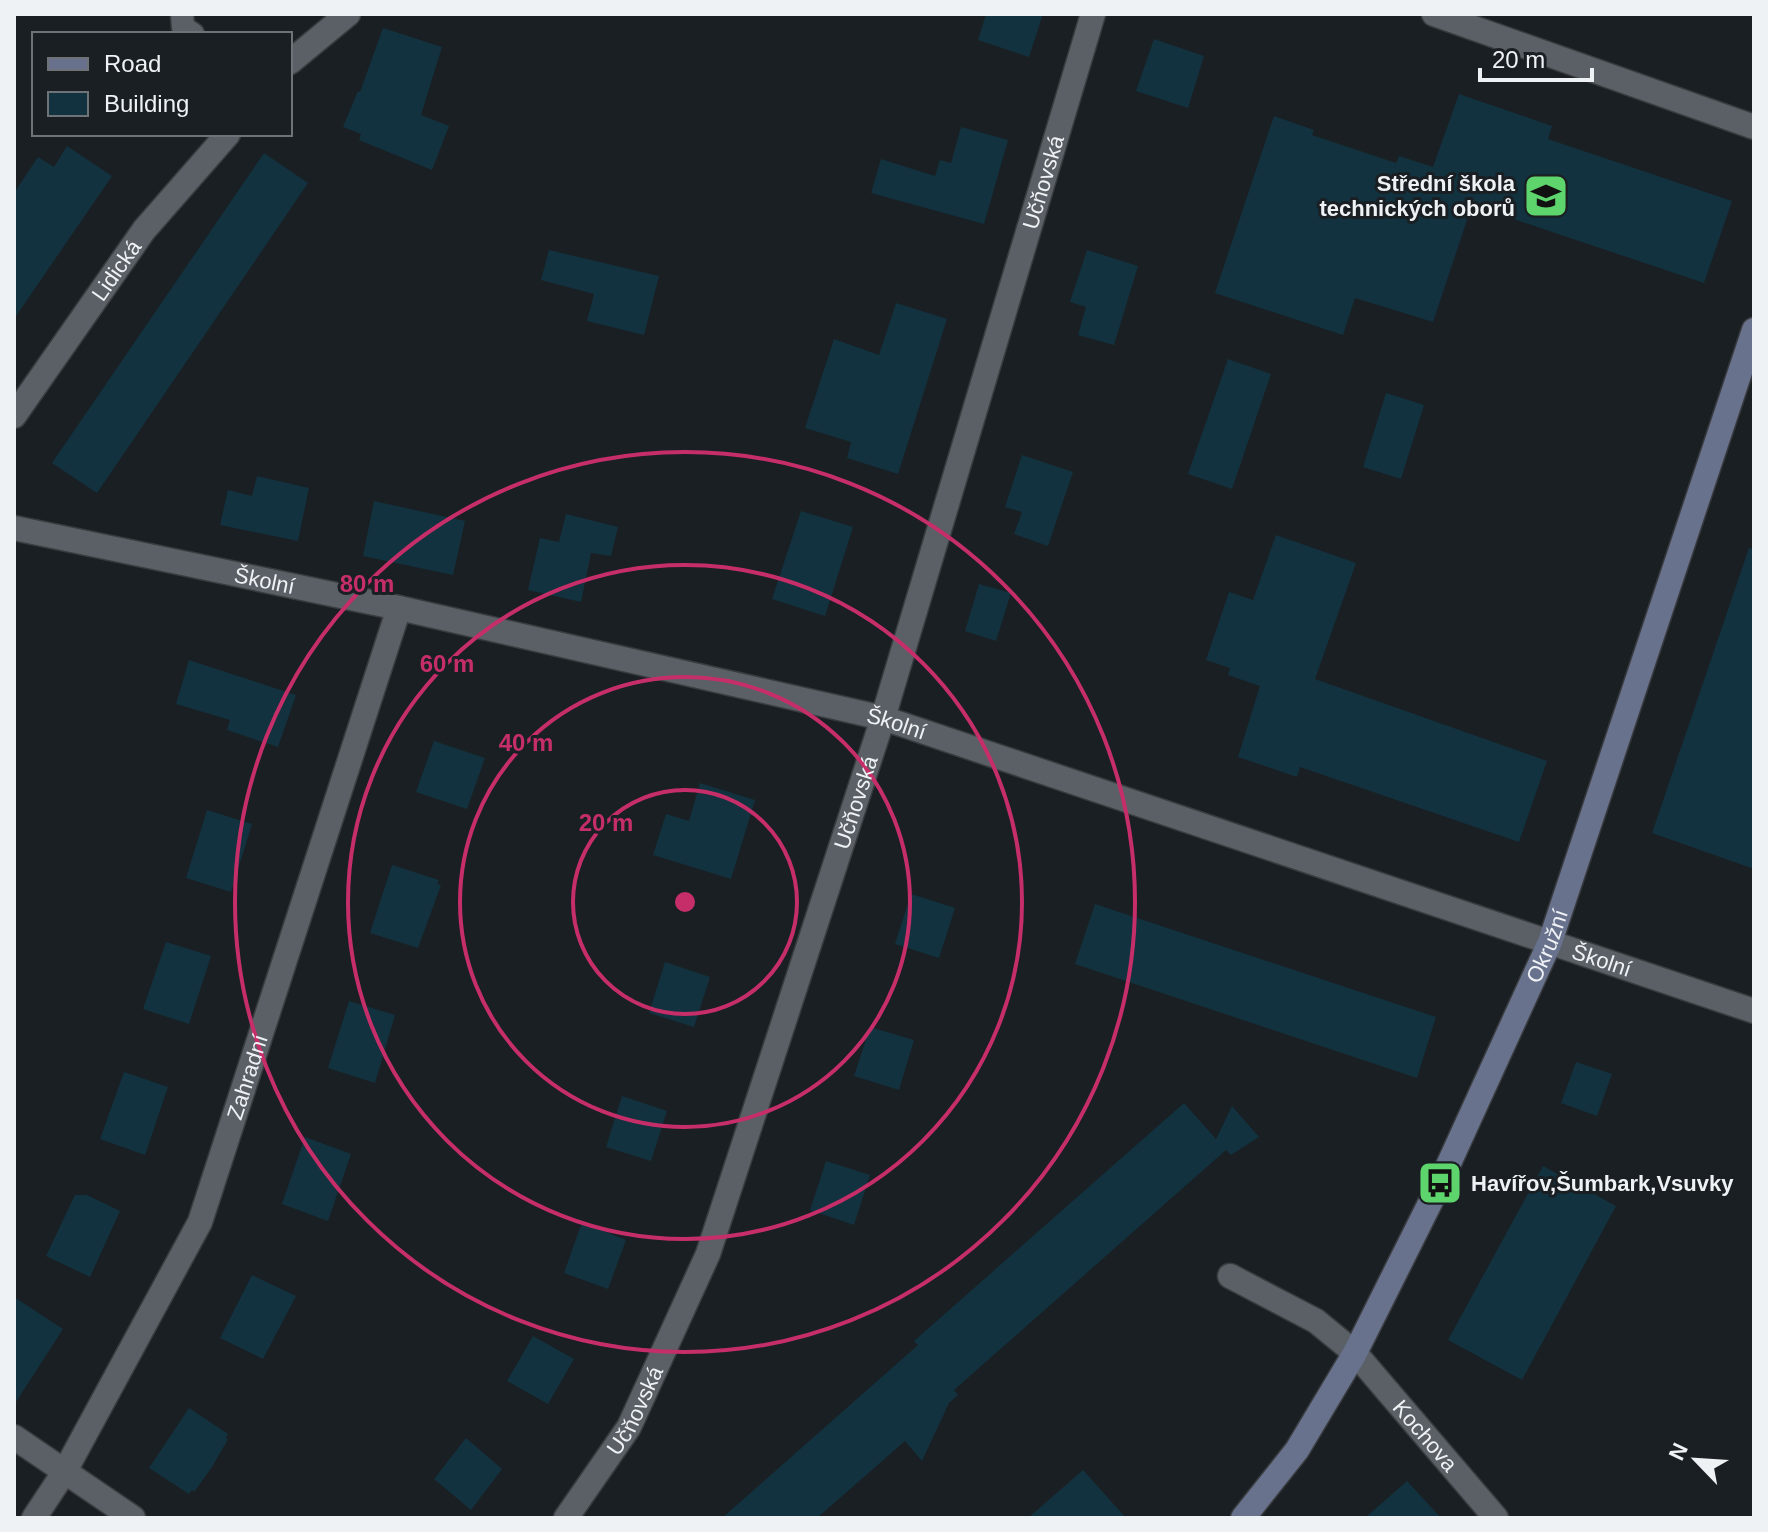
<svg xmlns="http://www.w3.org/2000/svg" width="1768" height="1532" viewBox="0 0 1768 1532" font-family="Helvetica,sans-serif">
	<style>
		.building { fill: #12323f }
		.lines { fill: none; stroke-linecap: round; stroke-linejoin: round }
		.lane-casing { stroke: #393c3f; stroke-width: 25 }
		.street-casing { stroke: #393c3f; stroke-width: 27 }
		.secondary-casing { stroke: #393c3f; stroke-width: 27 }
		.lane { stroke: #5b6066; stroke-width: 22 }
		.street { stroke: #5b6066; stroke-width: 24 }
		.secondary { stroke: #68728d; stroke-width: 24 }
		.ring { fill: none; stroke: #c62e6a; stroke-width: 4 }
		.labels { text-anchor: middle; stroke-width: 6; stroke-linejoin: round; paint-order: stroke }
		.street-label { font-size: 22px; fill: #eff2f5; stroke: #1a1f23 }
		.poi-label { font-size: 22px; font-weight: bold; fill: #eff2f5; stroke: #1a1f23; text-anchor: end }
		.centre { fill: #c62e6a; stroke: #1a1f23; stroke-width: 4 }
		.ring-label { font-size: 24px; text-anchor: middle; font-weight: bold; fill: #c62e6a; stroke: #1a1f23; stroke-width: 6; stroke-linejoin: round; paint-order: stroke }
	</style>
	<rect width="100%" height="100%" fill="#1a1f23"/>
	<!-- building -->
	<g class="building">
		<path d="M986,14H1043L1029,57L978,40Z"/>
		<path d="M383,28L442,47L421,115L449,126L432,170L359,140L361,134L343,127L358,91L360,92Z"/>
		<path d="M1154,39L1204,56L1188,108L1136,91Z"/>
		<path d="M1459,94L1552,126L1548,139L1732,201L1704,283L1472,205L1433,322L1355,298L1343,335L1215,293L1274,116L1314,130L1312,135L1396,163L1399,156L1433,167Z"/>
		<path d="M961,127L1008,140L984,224L871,193L881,159L935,176L940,160L951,163Z"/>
		<path d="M67,146L112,176L14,319V193L38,157L54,167Z"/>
		<path d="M264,153L308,183L97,493L52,463Z"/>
		<path d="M549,250L659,276L644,335L587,321L594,294L541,280Z"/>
		<path d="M1087,250L1138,266L1114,345L1078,335L1086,307L1070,302Z"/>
		<path d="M896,303L947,319L898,474L847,458L851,442L805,428L834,339L879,355Z"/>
		<path d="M1228,359L1271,374L1232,489L1188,474Z"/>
		<path d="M1386,393L1424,405L1401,479L1363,467Z"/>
		<path d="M1022,455L1073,472L1048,546L1014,534L1022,512L1005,507Z"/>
		<path d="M257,476L309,488L298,541L220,525L228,490L252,496Z"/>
		<path d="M374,501L465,521L453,575L363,556Z"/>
		<path d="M801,511L853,527L825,616L772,599Z"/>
		<path d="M566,514L618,527L611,556L591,553L581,602L528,590L540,538L559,542Z"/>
		<path d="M1276,535L1356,563L1315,679L1547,761L1519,842L1300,767L1297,777L1238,757L1260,686L1228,675L1230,668L1206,660L1229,592L1253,600Z"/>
		<path d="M1749,548L1754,549V869L1652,833Z"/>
		<path d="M979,584L1011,593L996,641L965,631Z"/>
		<path d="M189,660L296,695L278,747L227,730L230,720L176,704Z"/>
		<path d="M434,741L485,758L467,809L416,792Z"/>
		<path d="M700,783L755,800L731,879L653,855L666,814L689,821Z"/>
		<path d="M207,810L252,824L231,892L186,878Z"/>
		<path d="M392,865L439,880L437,884L441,885L418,948L370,933Z"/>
		<path d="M911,894L955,908L939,958L895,944Z"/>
		<path d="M1095,904L1436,1017L1417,1078L1075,964Z"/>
		<path d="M166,942L211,956L189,1024L143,1009Z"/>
		<path d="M665,962L710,977L694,1027L649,1013Z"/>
		<path d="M349,1001L395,1015L375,1083L328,1068Z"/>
		<path d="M870,1027L914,1040L899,1090L854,1076Z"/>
		<path d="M1576,1062L1612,1074L1597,1116L1561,1103Z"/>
		<path d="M124,1072L168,1087L145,1155L100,1139Z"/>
		<path d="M622,1096L667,1111L651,1161L606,1147Z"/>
		<path d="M1184,1103L1216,1139L1232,1106L1259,1137L1231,1155L1226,1150L954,1390L958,1395L949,1403L922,1461L905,1441L817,1518H722L918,1345L914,1341Z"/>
		<path d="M305,1137L351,1154L328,1221L282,1204Z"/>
		<path d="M826,1161L870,1175L854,1225L810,1210Z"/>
		<path d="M1543,1166L1616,1206L1522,1380L1448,1340Z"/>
		<path d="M75,1195H87L120,1211L90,1277L46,1256Z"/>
		<path d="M582,1222L626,1240L608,1289L564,1273Z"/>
		<path d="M252,1275L296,1296L263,1359L220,1338Z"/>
		<path d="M14,1297L63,1329L14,1405Z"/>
		<path d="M533,1336L574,1359L548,1404L507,1381Z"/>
		<path d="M189,1408L228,1434L226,1438L228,1439L212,1467L194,1492L192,1490L189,1494L149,1468Z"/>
		<path d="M466,1438L502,1469L471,1510L434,1479Z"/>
		<path d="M1083,1470L1126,1518H1028Z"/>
		<path d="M1407,1481L1441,1518H1365Z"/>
	</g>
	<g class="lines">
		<!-- lane casing -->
		<g class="lane-casing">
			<path id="lane" d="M182,14L183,27L193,34"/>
		</g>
		<!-- street casing -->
		<g class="street-casing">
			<g id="street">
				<path d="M1434,14L1754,127"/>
				<path d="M290,62L348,14"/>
				<path id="s1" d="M14,416L144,230L228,134"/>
				<path id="s2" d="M14,528L399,608L883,718L1754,1011"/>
				<path id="s3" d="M1230,1276L1316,1321L1355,1353L1496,1518"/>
				<path d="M14,1437L133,1518"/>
				<path id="s4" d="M34,1518L65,1471L200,1222L399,608"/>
				<path id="s5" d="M566,1518L629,1427L708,1254L883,718L1093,14"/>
			</g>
		</g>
		<!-- secondary casing -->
		<g class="secondary-casing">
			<g id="secondary">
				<path id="s6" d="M1243,1518L1297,1450L1355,1353L1440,1183L1550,942L1754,330"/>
			</g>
		</g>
		<!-- lane -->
		<use href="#lane" class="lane"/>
		<!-- street -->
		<use href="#street" class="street"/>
		<!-- secondary -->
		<use href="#secondary" class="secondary"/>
	</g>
	<!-- distance rings -->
	<g class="ring">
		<circle cx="685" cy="902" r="112"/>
		<circle cx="685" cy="902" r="225"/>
		<circle cx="685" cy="902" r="337"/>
		<circle cx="685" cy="902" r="450"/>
	</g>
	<!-- icons -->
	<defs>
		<g id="university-square" transform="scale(2.3)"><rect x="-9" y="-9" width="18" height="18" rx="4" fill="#5ed56c" stroke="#1a1f23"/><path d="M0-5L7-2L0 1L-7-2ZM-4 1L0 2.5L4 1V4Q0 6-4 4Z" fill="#111"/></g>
		<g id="bus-square" transform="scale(2.3)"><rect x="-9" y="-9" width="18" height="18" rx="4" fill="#5ed56c" stroke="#1a1f23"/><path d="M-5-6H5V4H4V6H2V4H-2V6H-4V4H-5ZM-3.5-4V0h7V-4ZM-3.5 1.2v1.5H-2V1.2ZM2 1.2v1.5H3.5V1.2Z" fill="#111"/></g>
	</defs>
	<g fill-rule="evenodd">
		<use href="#university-square" x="1546" y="196"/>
		<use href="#bus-square" x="1440" y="1183"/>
	</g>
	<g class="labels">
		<!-- street labels -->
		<g class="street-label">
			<text dy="8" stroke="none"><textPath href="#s5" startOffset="1424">Učňovská</textPath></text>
			<text dy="8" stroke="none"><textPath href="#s1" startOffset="178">Lidická</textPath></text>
			<text dy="8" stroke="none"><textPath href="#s2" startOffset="256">Školní</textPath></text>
			<text dy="8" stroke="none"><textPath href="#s2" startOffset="904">Školní</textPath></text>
			<text dy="8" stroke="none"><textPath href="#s5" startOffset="776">Učňovská</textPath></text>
			<text dy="8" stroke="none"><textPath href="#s6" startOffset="650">Okružní</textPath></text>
			<text dy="8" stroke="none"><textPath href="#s2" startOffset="1648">Školní</textPath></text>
			<text dy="8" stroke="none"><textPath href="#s4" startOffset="492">Zahradní</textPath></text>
			<text dy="8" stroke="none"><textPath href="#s5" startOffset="128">Učňovská</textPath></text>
			<text dy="8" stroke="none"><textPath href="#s3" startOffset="256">Kochova</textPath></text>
		</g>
		<!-- poi labels -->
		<g class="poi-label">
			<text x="1515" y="191">Střední škola<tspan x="1515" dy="25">technických oborů</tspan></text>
			<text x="1471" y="1191" text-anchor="start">Havířov,Šumbark,Vsuvky</text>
		</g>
	</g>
	<circle cx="685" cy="902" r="12" class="centre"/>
	<g class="ring-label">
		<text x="367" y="592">80 m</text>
		<text x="447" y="672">60 m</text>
		<text x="526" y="751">40 m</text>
		<text x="606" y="831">20 m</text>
	</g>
	<!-- border -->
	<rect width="1768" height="1532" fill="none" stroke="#eff2f5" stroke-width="32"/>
	<!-- legend -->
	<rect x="32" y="32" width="260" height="104" fill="#1a1f23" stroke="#6f7377" stroke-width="2"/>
	<rect x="48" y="58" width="40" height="12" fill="#68728d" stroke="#6f7377" stroke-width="2"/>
	<text x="104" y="72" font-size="24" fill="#eff2f5">Road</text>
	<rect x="48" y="92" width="40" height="24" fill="#12323f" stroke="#6f7377" stroke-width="2"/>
	<text x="104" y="112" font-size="24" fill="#eff2f5">Building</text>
	<!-- north arrow -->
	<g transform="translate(1696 1460) rotate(295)" stroke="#1a1f23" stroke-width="6" paint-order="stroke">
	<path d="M0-6L14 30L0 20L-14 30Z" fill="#eff2f5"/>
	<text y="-12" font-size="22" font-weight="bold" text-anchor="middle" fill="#eff2f5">N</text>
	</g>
	<!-- scale -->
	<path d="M1480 68v12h112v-12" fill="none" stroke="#eff2f5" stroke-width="4"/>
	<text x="1492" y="68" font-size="24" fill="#eff2f5" stroke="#1a1f23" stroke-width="6" paint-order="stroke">20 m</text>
</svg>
